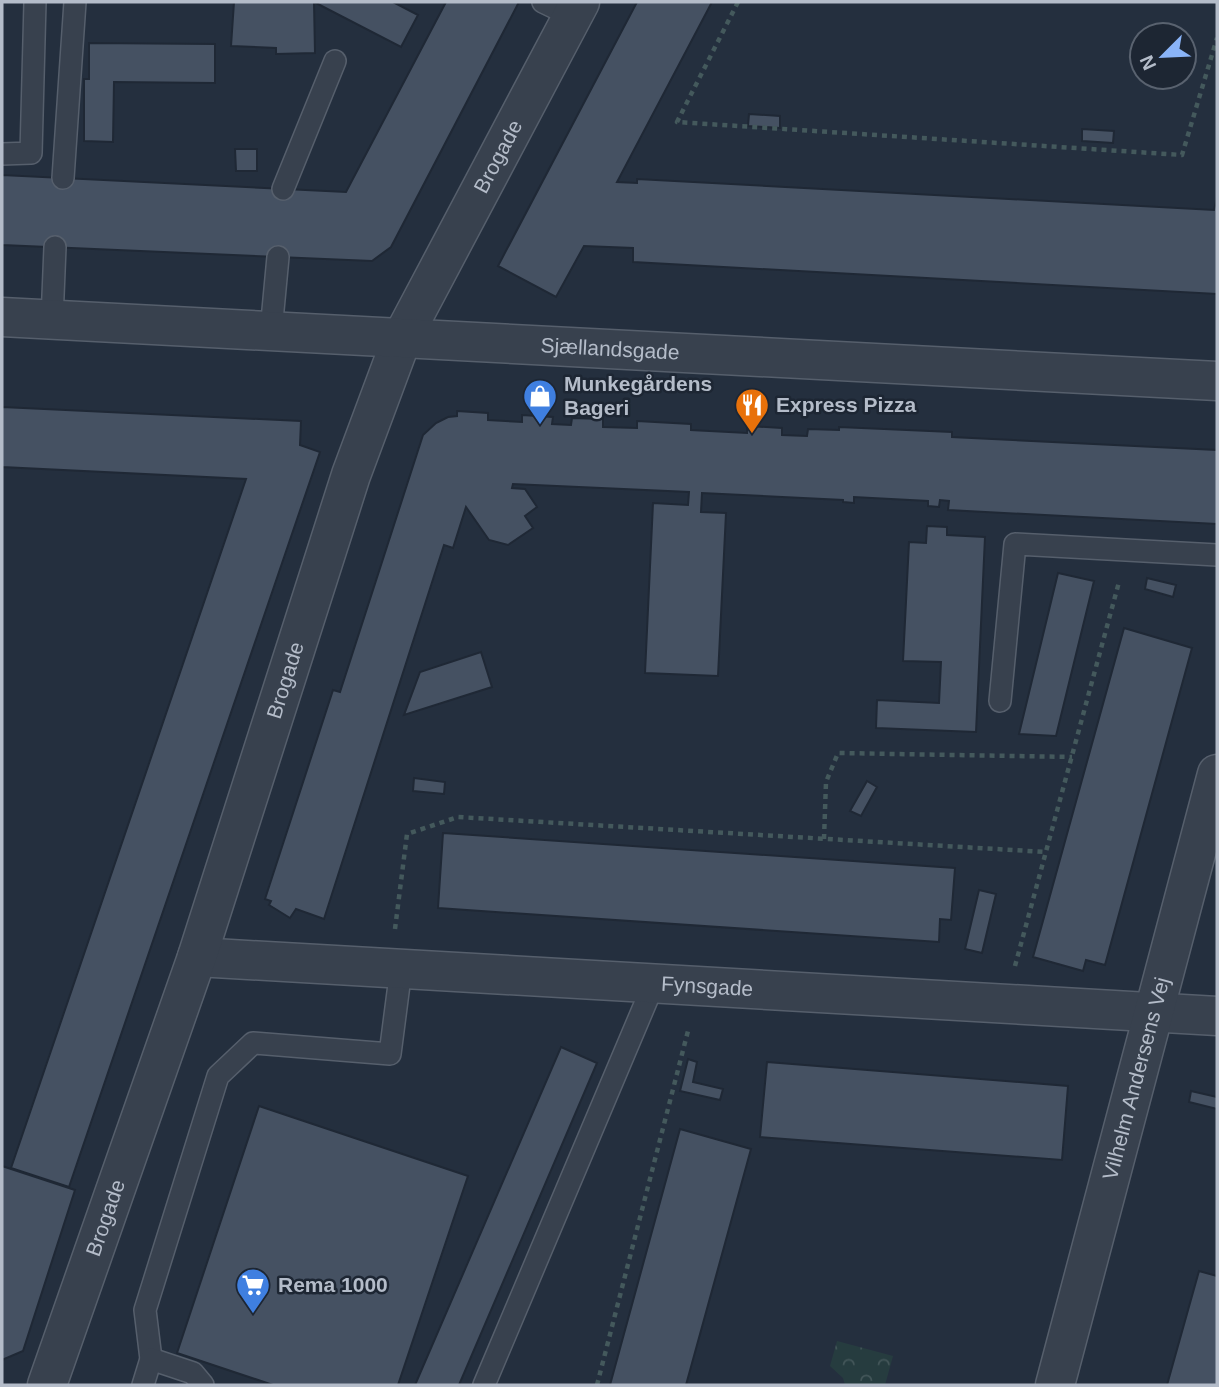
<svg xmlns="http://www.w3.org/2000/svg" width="1219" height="1387" viewBox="0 0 1219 1387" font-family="Arial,sans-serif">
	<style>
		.park { fill: url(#park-crowns) }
		.building { fill: #455162; stroke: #1f2835; stroke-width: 2 }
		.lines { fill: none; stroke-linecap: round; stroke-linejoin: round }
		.service-casing { stroke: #565f6c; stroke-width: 24 }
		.minor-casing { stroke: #565f6c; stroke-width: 41 }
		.tertiary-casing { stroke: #565f6c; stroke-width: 41 }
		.path { stroke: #44595c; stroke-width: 4.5; stroke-dasharray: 5 5; stroke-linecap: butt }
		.service { stroke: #38414e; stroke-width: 21 }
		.minor { stroke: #38414e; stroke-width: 38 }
		.tertiary { stroke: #38414e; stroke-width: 38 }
		.labels { text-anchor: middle; stroke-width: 5; stroke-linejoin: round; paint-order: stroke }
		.street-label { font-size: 21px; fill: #b4bcc9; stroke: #1d2633 }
		.poi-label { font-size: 21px; font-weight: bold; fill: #b4bcc9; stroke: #1d2633; text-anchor: start }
	</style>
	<defs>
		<pattern id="park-crowns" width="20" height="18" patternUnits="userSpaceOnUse" patternTransform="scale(1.75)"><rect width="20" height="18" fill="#263c3f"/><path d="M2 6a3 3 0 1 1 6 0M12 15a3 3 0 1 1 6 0" fill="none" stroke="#435659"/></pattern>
	</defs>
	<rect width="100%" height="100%" fill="#242f3e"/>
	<!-- park -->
	<path class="park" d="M837,1341L893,1356L885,1385H845L843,1378L830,1366Z"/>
	<!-- building -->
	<g class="building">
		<path d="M234,2H393L418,15L401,47L314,2L315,53L276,54V48L231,46Z"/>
		<path d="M446,2H519L391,247L372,261L2,245V175L346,192Z"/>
		<path d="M637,2H712L617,182L637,183V179L1214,210L1217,197V294L633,262V248L584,246L556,297L498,266Z"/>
		<path d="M89,43L215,44V83L114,82L113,142L84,141V79H89Z"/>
		<path d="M749,114L780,116V128L748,126Z"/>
		<path d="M1082,129L1114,131L1113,143L1082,141Z"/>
		<path d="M235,149H257V171H236Z"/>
		<path d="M2,407L301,421L300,445L320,452L69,1187L11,1168L246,479L2,467Z"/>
		<path d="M457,411L488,413V420L522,422V415L553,417L552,424L571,425L572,418L603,419V427L637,428V421L691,424V430L747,433V426L782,428V435L807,436L808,429L839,430V427L952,432V437L1217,450V524L948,510L949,501L940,500L939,507L928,506V501L854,497V503L843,502V500L702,493L701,512L726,513L718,676L645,673L653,503L688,505L689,492L513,484L512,488L525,489L537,507L525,516L533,528L508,545L489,540L466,507L453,548L444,545L324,919L296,909L290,918L269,905L271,901L265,899L333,690L340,692L423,435L436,423L448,417L457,416Z"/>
		<path d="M927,526L947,527V535L985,537L976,732L876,728L877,700L939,703L941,662L903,661L909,542L926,543Z"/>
		<path d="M1058,573L1094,581L1056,736L1019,734Z"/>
		<path d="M1147,578L1176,585L1173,597L1145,589Z"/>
		<path d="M1124,628L1192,648L1105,965L1086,960L1083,971L1033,957Z"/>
		<path d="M481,652L492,687L404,715L420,672Z"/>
		<path d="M414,778L445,782L444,794L413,791Z"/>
		<path d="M867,781L877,787L861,816L850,811Z"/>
		<path d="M443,833L955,868L951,920L940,919L939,942L438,908Z"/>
		<path d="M979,890L996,894L982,953L965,949Z"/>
		<path d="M561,1047L597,1063L459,1385H415Z"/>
		<path d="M688,1059L697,1062L693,1082L723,1089L720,1100L680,1091Z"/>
		<path d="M767,1062L1068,1086L1062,1160L760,1137Z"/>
		<path d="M1191,1091L1217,1097V1109L1189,1102Z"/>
		<path d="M259,1106L468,1176L398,1385H273L177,1353Z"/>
		<path d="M680,1129L751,1149L686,1385H610Z"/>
		<path d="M2,1166L75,1190L23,1351L2,1360Z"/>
		<path d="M1199,1271L1217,1276V1385H1167Z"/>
	</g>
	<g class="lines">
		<!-- service casing -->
		<g class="service-casing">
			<g id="service">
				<path d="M543,2L572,16"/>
				<path d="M2,154L31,153L35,2"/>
				<path d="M63,178L75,2"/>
				<path d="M283,189L335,61"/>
				<path d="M52,320L55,247"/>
				<path d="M271,331L278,257"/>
				<path d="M1000,701L1015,544L1217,555"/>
				<path d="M151,1359L145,1310L218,1076L253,1043L390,1054L401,969"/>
				<path d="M143,1385L151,1359L193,1373L203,1385"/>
				<path d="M484,1385L654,983"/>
			</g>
		</g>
		<!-- minor casing -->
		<g class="minor-casing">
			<g id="minor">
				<path id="s1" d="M197,957L1217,1016"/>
				<path id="s2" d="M47,1385L197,957L351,475L402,338L580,2"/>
				<path id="s3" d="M1055,1385L1217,774"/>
			</g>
		</g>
		<!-- tertiary casing -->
		<g class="tertiary-casing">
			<g id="tertiary">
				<path id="s4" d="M2,317L1217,381"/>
			</g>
		</g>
		<!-- path -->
		<g class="path">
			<path d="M738,2L677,122L1182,155L1217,38"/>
			<path d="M824,839L826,782L838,753L1072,757"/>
			<path d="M395,929L407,834L458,817L1046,852"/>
			<path d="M1015,966L1119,582"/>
			<path d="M597,1385L689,1027"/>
		</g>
		<!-- service -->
		<use href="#service" class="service"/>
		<!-- minor -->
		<use href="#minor" class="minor"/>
		<!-- tertiary -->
		<use href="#tertiary" class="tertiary"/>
	</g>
	<!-- icons -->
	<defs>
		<g id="shop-pin" transform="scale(1.75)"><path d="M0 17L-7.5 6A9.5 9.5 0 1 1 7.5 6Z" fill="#3f7fe0" stroke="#1d2633"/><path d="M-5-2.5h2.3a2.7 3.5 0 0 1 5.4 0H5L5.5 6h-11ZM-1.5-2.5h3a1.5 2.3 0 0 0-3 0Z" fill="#fff"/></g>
		<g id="restaurant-pin" transform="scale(1.75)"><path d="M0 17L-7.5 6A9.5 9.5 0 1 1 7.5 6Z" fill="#e8710a" stroke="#1d2633"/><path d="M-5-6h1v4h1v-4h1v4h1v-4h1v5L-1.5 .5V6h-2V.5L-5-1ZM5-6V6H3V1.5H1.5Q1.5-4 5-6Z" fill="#fff"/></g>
		<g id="supermarket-pin" transform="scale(1.75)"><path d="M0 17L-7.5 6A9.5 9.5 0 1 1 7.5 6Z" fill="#3f7fe0" stroke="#1d2633"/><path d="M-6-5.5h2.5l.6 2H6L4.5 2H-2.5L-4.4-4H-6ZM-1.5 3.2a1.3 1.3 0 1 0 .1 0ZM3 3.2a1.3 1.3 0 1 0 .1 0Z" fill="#fff"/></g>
	</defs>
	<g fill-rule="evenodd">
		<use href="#shop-pin" x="540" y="396"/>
		<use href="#restaurant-pin" x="752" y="405"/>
		<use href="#supermarket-pin" x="253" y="1285"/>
	</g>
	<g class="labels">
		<!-- street labels -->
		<g class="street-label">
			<text dy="7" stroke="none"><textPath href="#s2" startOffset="1311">Brogade</textPath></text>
			<text dy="7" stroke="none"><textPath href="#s4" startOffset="609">Sjællandsgade</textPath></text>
			<text dy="7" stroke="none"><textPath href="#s2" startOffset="744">Brogade</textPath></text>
			<text dy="7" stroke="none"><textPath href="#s1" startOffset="511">Fynsgade</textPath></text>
			<text dy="7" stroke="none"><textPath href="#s3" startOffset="317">Vilhelm Andersens Vej</textPath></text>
			<text dy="7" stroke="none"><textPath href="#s2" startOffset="177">Brogade</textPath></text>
		</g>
		<!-- poi labels -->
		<g class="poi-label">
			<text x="564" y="391">Munkegårdens<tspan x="564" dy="24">Bageri</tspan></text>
			<text x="776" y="412">Express Pizza</text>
			<text x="278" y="1292">Rema 1000</text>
		</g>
	</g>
	<!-- border -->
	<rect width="1219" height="1387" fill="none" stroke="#b4bcc9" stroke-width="7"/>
	<!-- north arrow -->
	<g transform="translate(1163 56) rotate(246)"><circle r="33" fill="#1d2633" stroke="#59626f" stroke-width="2"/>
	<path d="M0-5L12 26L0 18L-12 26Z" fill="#8ab4f8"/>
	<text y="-10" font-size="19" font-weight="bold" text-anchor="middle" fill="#b4bcc9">N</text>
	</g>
</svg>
